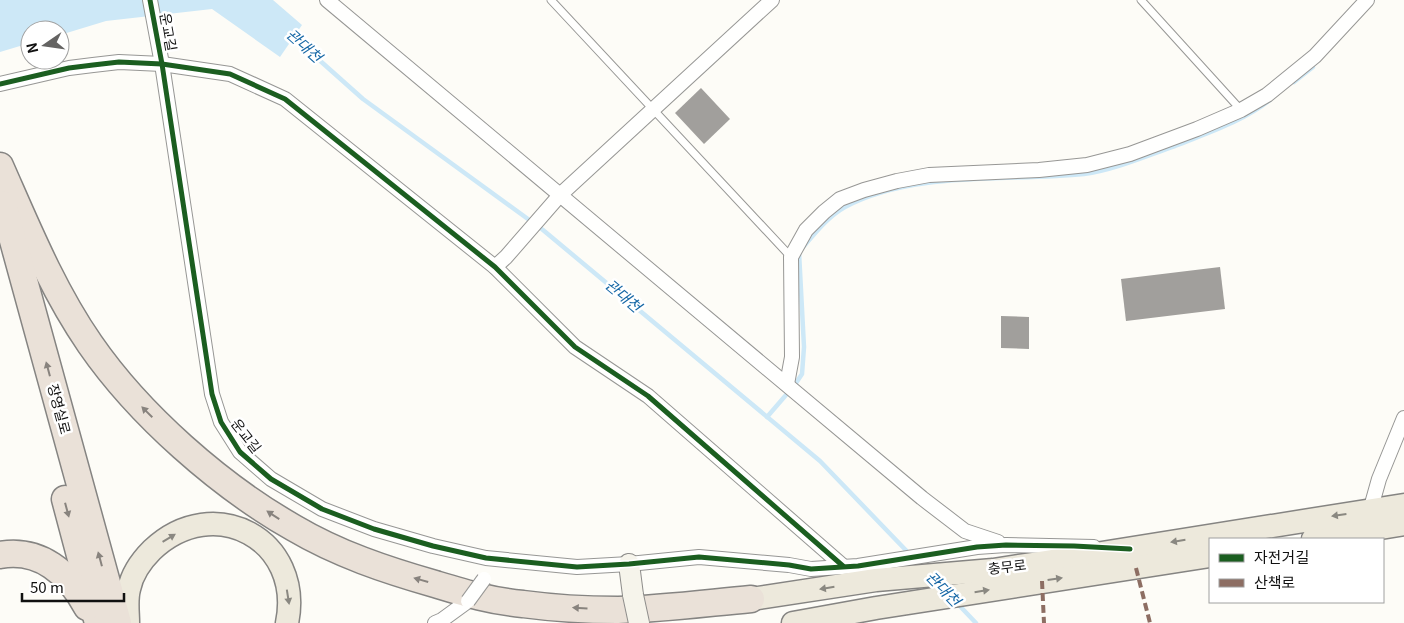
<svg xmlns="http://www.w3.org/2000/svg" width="1404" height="623" viewBox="0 0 1404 623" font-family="Georgia,'Noto Sans KR',serif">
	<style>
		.water { fill: #cde8f7 }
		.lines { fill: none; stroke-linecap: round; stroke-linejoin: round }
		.stream { stroke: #cde8f7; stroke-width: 4.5 }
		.building { fill: #a19f9c }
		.lane-casing { stroke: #979795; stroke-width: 9 }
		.street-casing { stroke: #979795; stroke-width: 16 }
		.secondary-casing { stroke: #8e8d8b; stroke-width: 22 }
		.primary-casing { stroke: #858482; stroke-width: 25 }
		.highway-casing { stroke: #858482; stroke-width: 29 }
		.lane { stroke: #fffffe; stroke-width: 7 }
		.street { stroke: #fffffe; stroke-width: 14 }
		.secondary { stroke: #f6f4eb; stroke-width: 20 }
		.primary { stroke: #ede9dc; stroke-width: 22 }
		.highway { stroke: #eae1d8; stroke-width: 26 }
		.street-bridge-casing { stroke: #979795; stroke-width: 16; stroke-linecap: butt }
		.secondary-bridge-casing { stroke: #8e8d8b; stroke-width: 22; stroke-linecap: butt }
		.street-bridge { stroke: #fffffe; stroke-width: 14 }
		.secondary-bridge { stroke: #f6f4eb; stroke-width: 20 }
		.quiet { stroke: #8d6e63; stroke-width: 4; stroke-dasharray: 8 4; stroke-linecap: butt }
		.cycleway-casing { stroke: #fff; stroke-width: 8 }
		.cycleway { stroke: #1b5e20; stroke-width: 5 }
		.oneway { fill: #88837e }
		.oneway2 { fill: #8a8881 }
		.labels { text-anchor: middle; stroke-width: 5; stroke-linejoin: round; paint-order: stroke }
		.street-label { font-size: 14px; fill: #111; stroke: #fff }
		.water-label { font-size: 15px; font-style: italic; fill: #1768a6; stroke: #fff }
	</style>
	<rect width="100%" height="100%" fill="#fdfcf7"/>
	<!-- water -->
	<path class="water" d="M0,0H273L302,25L280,57L212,9L106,21L60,35V30H30V43L0,52Z"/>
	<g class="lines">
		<!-- stream -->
		<g class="stream">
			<path d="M290,34L363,99L543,230L820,461L923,568"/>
			<path d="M1294,82L1313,67"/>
			<path d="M796,383L802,374L804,347L799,252C813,236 827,217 845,207C915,170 1008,182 1084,174C1114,170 1146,156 1175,146C1207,133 1242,122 1270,100"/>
			<path d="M767,417L786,395"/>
			<path d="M956,602L976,623"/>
		</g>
	</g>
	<!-- building -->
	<g class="building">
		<path d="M701,88L730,119L704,144L675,113Z"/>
		<path d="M1220,267L1225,309L1126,321L1121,279Z"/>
		<path d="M1001,316L1029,317V349L1001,348Z"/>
	</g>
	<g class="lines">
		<!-- lane casing -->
		<g class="lane-casing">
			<g id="lane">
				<path d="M551,0L791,257"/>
				<path d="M1141,0L1241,110"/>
			</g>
		</g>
		<!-- street casing -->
		<g class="street-casing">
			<g id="street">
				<path d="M150,0L162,64L212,394L221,422L240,452L271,479L322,509L374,529L433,546L486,558L577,567L629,564L699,557L789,565L811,569L858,566L977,547L1006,545L1094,547"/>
				<path d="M327,0L922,498L965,531L998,542"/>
				<path d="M0,84L69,68L93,65L119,62L162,64L230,74L285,99L495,267L575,347L648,396L843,566"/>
				<path d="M495,267L506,257L560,195L772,0"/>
				<path d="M787,384L792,357L791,257L806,230L824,212L840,199L864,190L897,181L929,175L1039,170L1087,165L1130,154L1197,129L1241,110L1267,95L1315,56L1367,0"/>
				<path d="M1371,516L1370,511L1379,479L1404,418"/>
				<path d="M435,623L442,620L468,601"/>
			</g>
		</g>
		<!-- secondary casing -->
		<g class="secondary-casing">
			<path id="secondary" d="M629,564L633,595"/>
		</g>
		<!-- primary casing -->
		<g class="primary-casing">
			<g id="primary">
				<path d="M1313,539L1404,524"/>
				<path d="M751,599L876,580L993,570L1039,563L1404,505"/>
				<path d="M128,623C128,612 126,600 129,589C132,574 141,561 152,550C214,491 304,540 287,623"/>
				<path d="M793,623L876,608L1210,556"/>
			</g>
		</g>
		<!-- highway casing -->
		<g class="highway-casing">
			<g id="highway">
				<path d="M0,166C27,227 52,289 90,344C139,415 220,486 294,528C338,554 386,570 435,584C465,593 491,601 523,604C553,608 588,610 618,610C662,609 707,603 751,599"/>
				<path d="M3,204L118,623"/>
				<path d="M65,499L98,623"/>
				<path d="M0,555C40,548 69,573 87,607"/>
			</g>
		</g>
		<!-- lane -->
		<use href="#lane" class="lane"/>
		<!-- street -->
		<use href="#street" class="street"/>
		<!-- secondary -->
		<use href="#secondary" class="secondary"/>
		<!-- primary -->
		<use href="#primary" class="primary"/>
		<!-- highway -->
		<use href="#highway" class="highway"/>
		<!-- street-bridge casing -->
		<g class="street-bridge-casing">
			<path id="street-bridge" d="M468,601L484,579"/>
		</g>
		<!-- secondary-bridge casing -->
		<g class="secondary-bridge-casing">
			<path id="secondary-bridge" d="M633,595L639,623"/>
		</g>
		<!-- street-bridge -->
		<use href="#street-bridge" class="street-bridge"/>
		<!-- secondary-bridge -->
		<use href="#secondary-bridge" class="secondary-bridge"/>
		<!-- quiet -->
		<g class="quiet">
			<path d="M1136,568L1150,623"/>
			<path d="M1042,581L1044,623"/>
		</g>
		<!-- cycleway casing -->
		<g class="cycleway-casing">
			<g id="cycleway">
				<path d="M150,0L162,64L212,394L221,422L240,452L271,479L322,509L374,529L433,546L486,558L577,567L629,564L699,557L789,565L811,569L858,566L977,547L1006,545L1074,546L1130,549"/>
				<path d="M0,84L69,68L93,65L119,62L162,64L230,74L285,99L495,267L575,347L648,396L843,566"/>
			</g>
		</g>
		<!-- cycleway -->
		<use href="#cycleway" class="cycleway"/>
	</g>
	<!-- one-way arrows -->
	<defs><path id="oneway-solid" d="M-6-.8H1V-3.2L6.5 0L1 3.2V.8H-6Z" transform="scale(1.25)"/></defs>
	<g class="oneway">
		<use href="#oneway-solid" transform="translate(48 369) rotate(-105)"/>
		<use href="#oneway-solid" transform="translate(147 412) rotate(-135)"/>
		<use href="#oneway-solid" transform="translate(67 510) rotate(75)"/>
		<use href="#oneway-solid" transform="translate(273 515) rotate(-147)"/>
		<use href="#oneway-solid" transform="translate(100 559) rotate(-105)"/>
		<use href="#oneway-solid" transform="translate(421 580) rotate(-164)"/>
		<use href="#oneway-solid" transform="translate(580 608) rotate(-177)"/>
	</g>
	<g class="oneway2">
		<use href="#oneway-solid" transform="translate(1339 515) rotate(172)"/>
		<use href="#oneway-solid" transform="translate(169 538) rotate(-31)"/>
		<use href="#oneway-solid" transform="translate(1178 541) rotate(171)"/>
		<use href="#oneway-solid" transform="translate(1055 579) rotate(-8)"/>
		<use href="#oneway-solid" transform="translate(827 588) rotate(171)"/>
		<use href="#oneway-solid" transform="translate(982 591) rotate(-9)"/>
		<use href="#oneway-solid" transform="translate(288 597) rotate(81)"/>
	</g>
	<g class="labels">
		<!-- street labels -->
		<g class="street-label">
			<text transform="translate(168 32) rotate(80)" y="5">운교길</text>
			<text transform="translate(59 409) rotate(75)" y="5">장영실로</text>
			<text transform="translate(246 436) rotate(52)" y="5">운교길</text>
			<text transform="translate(1007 567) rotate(-7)" y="5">충무로</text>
		</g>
		<!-- water labels -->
		<g class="water-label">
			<text transform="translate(304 46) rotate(42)" y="5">관대천</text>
			<text transform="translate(623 296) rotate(40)" y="5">관대천</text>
			<text transform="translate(943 589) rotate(46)" y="5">관대천</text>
		</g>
	</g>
	<!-- legend -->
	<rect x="1209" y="538" width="175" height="65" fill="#ffffff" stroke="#a0a0a0"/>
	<rect x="1219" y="554" width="25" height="8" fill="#1b5e20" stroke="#a0a0a0"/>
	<text x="1254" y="563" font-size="15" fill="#111111">자전거길</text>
	<rect x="1219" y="579" width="25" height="8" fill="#8d6e63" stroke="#a0a0a0"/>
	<text x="1254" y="588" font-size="15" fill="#111111">산책로</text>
	<!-- north arrow -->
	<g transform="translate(45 45) rotate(257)"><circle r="24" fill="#ffffff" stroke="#a0a0a0"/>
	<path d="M0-4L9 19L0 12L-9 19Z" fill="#646362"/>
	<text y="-8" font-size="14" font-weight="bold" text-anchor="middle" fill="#111111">N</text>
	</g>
	<!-- scale -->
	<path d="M22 593v8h102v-8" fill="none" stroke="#111111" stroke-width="2.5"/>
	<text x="30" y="593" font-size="15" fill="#111111" stroke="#ffffff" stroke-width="4" paint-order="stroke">50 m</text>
</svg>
